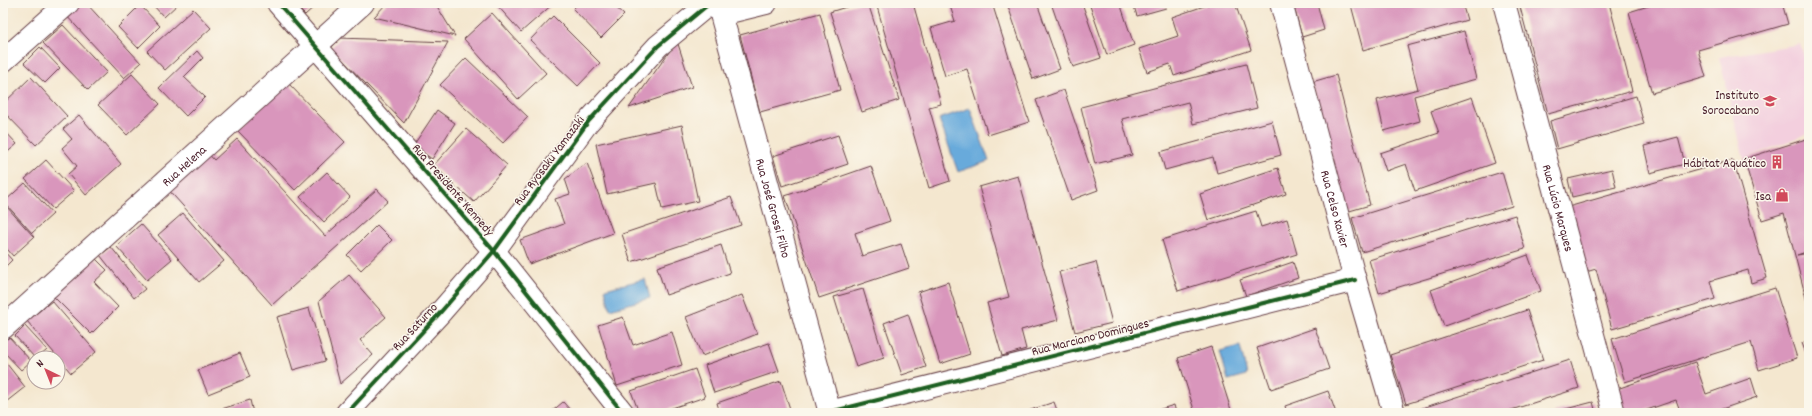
<svg xmlns="http://www.w3.org/2000/svg" width="1812" height="416" viewBox="0 0 1812 416" font-family="Dekko,sans-serif">
	<style>
		.built { fill: #f3cfde }
		.water { fill: #67aadb; stroke: #586483 }
		.building { fill: #d996bc }
		.lines { fill: none; stroke-linecap: round; stroke-linejoin: round }
		.street-casing { stroke: #643d44; stroke-width: 24 }
		.street { stroke: #fff; stroke-width: 22 }
		.cycleway-casing { stroke: #fbf7ec; stroke-width: 6 }
		.cycleway { stroke: #1b5e20; stroke-width: 4 }
		.labels { text-anchor: middle; stroke-width: 3; stroke-linejoin: round; paint-order: stroke }
		.poi-label { font-size: 13px; fill: #4a1f2b; stroke: #fbf7ec; text-anchor: end }
		.street-label { font-size: 13px; fill: #4a1f2b; stroke: #fbf7ec }
	</style>
	<rect width="100%" height="100%" fill="#fbf7ec"/>
	<filter id="ink" filterUnits="userSpaceOnUse"><feTurbulence type="fractalNoise" baseFrequency=".025" numOctaves="2"/><feDisplacementMap in="SourceGraphic" scale="8" xChannelSelector="R" yChannelSelector="G"/><feConvolveMatrix kernelMatrix="1 2 1 2 8 2 1 2 1" color-interpolation-filters="sRGB"/></filter>
	<filter id="wash" filterUnits="userSpaceOnUse"><feTurbulence type="fractalNoise" baseFrequency=".012" numOctaves="4" result="noise"/><feDisplacementMap in="SourceGraphic" scale="16" xChannelSelector="R" yChannelSelector="G"/><feGaussianBlur stdDeviation="0.9" result="paint"/><feColorMatrix in="noise" values="0 0 0 0 0 0 0 0 0 0 0 0 0 0 0 0 0 1.4 0 .05"/><feComposite in="paint" operator="in"/></filter>
	<g filter="url(#wash)">
		<rect width="100%" height="100%" fill="#f4e7cf"/>
		<!-- built -->
		<path class="built" d="M1800,44L1809,69V133L1744,159L1719,57Z"/>
		<!-- water -->
		<g class="water">
			<path d="M970,108L989,161L958,172L939,119Z"/>
			<path d="M645,279L650,298L610,309L605,289Z"/>
			<path d="M1240,346L1247,375L1228,380L1220,351Z"/>
		</g>
		<g id="blocks">
			<!-- building -->
			<g class="building">
				<path d="M76,3H86L141,63L124,78L64,13Z"/>
				<path d="M151,3H179L164,17Z"/>
				<path d="M293,3H314L316,5L305,15Z"/>
				<path d="M387,3H435L455,36L374,17Z"/>
				<path d="M495,3H554L521,32Z"/>
				<path d="M579,3H611L624,15L601,38L573,9Z"/>
				<path d="M859,3H868L899,100L862,112L830,12Z"/>
				<path d="M876,3H913L941,104L929,107L950,181L929,188Z"/>
				<path d="M949,3H992L1029,122L988,135L967,69L945,76L931,28L955,21Z"/>
				<path d="M1007,3H1037L1060,69L1033,79Z"/>
				<path d="M1051,3H1082L1101,58L1073,67Z"/>
				<path d="M1089,3H1120L1134,45L1107,55Z"/>
				<path d="M1133,3H1164L1166,8L1137,16Z"/>
				<path d="M1213,3H1235L1251,50L1174,76L1170,64L1147,72L1139,49L1178,36L1172,17Z"/>
				<path d="M1293,3H1317L1324,30L1302,37Z"/>
				<path d="M1358,3H1462L1467,20L1363,50L1351,5Z"/>
				<path d="M1535,3H1609L1632,91L1548,114L1520,7Z"/>
				<path d="M1658,3H1782L1788,24L1698,50L1706,77L1652,93L1629,12Z"/>
				<path d="M140,5L160,26L138,48L118,27Z"/>
				<path d="M193,9L211,28L165,70L147,51Z"/>
				<path d="M492,13L546,73L518,99L464,39Z"/>
				<path d="M820,13L840,90L760,112L740,35Z"/>
				<path d="M553,16L600,63L578,86L530,40Z"/>
				<path d="M63,25L107,72L88,90L43,43Z"/>
				<path d="M1464,31L1476,79L1414,96L1420,121L1384,131L1377,100L1418,89L1407,46Z"/>
				<path d="M340,38L448,42L404,123L331,48Z"/>
				<path d="M677,41L692,87L629,108Z"/>
				<path d="M40,47L60,68L45,83L24,63Z"/>
				<path d="M197,51L203,58L184,77L205,97L186,116L159,88Z"/>
				<path d="M466,58L528,117L503,143L440,85Z"/>
				<path d="M1246,64L1257,108L1193,124L1188,102L1122,119L1132,155L1095,164L1081,107Z"/>
				<path d="M132,74L160,104L127,135L98,105Z"/>
				<path d="M1336,75L1370,205L1346,212L1312,82Z"/>
				<path d="M31,77L67,116L36,145L3,111V104Z"/>
				<path d="M287,82L345,142L295,190L237,130Z"/>
				<path d="M1064,90L1098,190L1071,200L1036,100Z"/>
				<path d="M1636,96L1644,124L1557,149L1550,121Z"/>
				<path d="M1472,97L1495,163L1415,191L1406,164L1386,171L1380,153L1439,133L1431,111Z"/>
				<path d="M437,110L455,123L432,159L413,146Z"/>
				<path d="M79,115L121,164L86,195L68,174L77,166L62,148L72,139L63,129Z"/>
				<path d="M1272,121L1281,155L1217,173L1213,157L1165,170L1160,152Z"/>
				<path d="M682,125L698,201L662,209L656,183L607,194L596,144Z"/>
				<path d="M3,129L17,144L3,156Z"/>
				<path d="M466,129L507,165L474,202L433,166Z"/>
				<path d="M838,135L848,164L782,186L773,156Z"/>
				<path d="M1678,137L1685,164L1650,173L1644,146Z"/>
				<path d="M1809,138V251L1797,255L1809,253L1808,306L1784,213L1762,220L1744,159Z"/>
				<path d="M237,139L325,236L377,189L388,201L272,305L165,186L205,150L214,160Z"/>
				<path d="M46,160L74,191L53,209L25,179Z"/>
				<path d="M1733,160L1767,278L1751,283L1748,270L1710,281L1715,299L1612,329L1596,269L1586,272L1568,207Z"/>
				<path d="M587,163L613,233L529,264L520,240L564,224L555,199L570,194L565,179Z"/>
				<path d="M871,166L890,221L855,233L862,256L901,244L909,268L819,298L785,196Z"/>
				<path d="M1278,168L1286,194L1208,220L1200,194Z"/>
				<path d="M1612,169L1616,187L1572,197L1568,179Z"/>
				<path d="M327,172L350,197L324,222L300,197Z"/>
				<path d="M1502,172L1512,206L1362,252L1352,218Z"/>
				<path d="M1018,176L1058,320L1021,330L1026,349L1002,356L987,303L1009,297L979,187Z"/>
				<path d="M25,183L53,214L32,233L4,202Z"/>
				<path d="M731,197L741,225L631,262L622,234Z"/>
				<path d="M6,206L34,237L13,256L3,244V209Z"/>
				<path d="M1256,211L1261,227L1287,219L1297,254L1178,291L1162,240Z"/>
				<path d="M183,213L224,261L199,282L158,235Z"/>
				<path d="M1515,215L1525,249L1379,293L1369,260Z"/>
				<path d="M141,224L172,259L147,280L116,246Z"/>
				<path d="M377,225L392,240L361,270L347,255Z"/>
				<path d="M721,245L730,273L666,295L657,267Z"/>
				<path d="M111,247L145,289L134,298L100,255Z"/>
				<path d="M3,250L12,260L3,269Z"/>
				<path d="M1528,255L1541,291L1444,326L1431,290Z"/>
				<path d="M94,257L107,270L94,282L118,307L91,334L54,297Z"/>
				<path d="M1096,262L1112,323L1075,332L1059,272Z"/>
				<path d="M1293,262L1298,278L1246,296L1240,280Z"/>
				<path d="M349,275L386,317L360,340L373,355L340,384L319,301Z"/>
				<path d="M948,282L970,354L940,364L918,292Z"/>
				<path d="M1775,288L1797,358L1759,370L1751,342L1625,382L1612,339Z"/>
				<path d="M863,289L884,358L856,367L834,297Z"/>
				<path d="M742,295L757,334L702,356L686,317Z"/>
				<path d="M52,301L96,352L71,373L27,321Z"/>
				<path d="M309,308L325,361L293,370L277,317Z"/>
				<path d="M1527,310L1543,360L1406,404L1390,355Z"/>
				<path d="M908,314L926,367L902,375L884,323Z"/>
				<path d="M623,317L633,345L672,332L682,365L617,386L598,325Z"/>
				<path d="M25,326L47,350L38,358H35L15,336Z"/>
				<path d="M1315,328L1329,369L1271,389L1257,348Z"/>
				<path d="M9,337L31,361L21,370L3,351V342Z"/>
				<path d="M1809,340V362L1802,343Z"/>
				<path d="M769,343L779,371L714,393L705,365Z"/>
				<path d="M1211,347L1232,413H1195L1178,358Z"/>
				<path d="M240,353L250,377L208,394L198,370Z"/>
				<path d="M3,359L25,387L6,402L3,399Z"/>
				<path d="M1570,360L1579,388L1502,413H1407Z"/>
				<path d="M1695,362L1706,394L1751,378L1757,397L1710,413H1681L1676,400L1638,413H1626L1617,389Z"/>
				<path d="M695,369L705,397L657,413H639L631,391Z"/>
				<path d="M781,381L790,409L780,413H720L717,403Z"/>
				<path d="M1328,391L1336,413H1287L1285,406Z"/>
				<path d="M250,400L253,413H209Z"/>
				<path d="M563,402L573,413H550Z"/>
				<path d="M1054,402L1058,413H1022Z"/>
				<path d="M1593,402L1596,413H1554V412Z"/>
				<path d="M1174,405L1176,413H1148Z"/>
			</g>
		</g>
	</g>
	<g filter="url(#ink)">
		<use href="#blocks" fill-opacity="0" stroke="#643d44" stroke-width="1"/>
		<g class="lines">
			<!-- street casing -->
			<g class="street-casing">
				<g id="street">
					<path d="M278,3L494,251L623,413"/>
					<path id="s1" d="M721,3V14L830,413"/>
					<path id="s2" d="M1281,3L1355,280L1394,413"/>
					<path id="s3" d="M1504,3L1614,413"/>
					<path d="M721,14L766,3"/>
					<path d="M3,61L68,3"/>
					<path id="s4" d="M3,328L363,3"/>
					<path d="M830,412L1355,280"/>
					<path d="M347,413L439,314L494,251L588,122L658,46L710,3"/>
				</g>
			</g>
			<!-- street -->
			<use href="#street" class="street"/>
			<!-- cycleway casing -->
			<g class="cycleway-casing">
				<g id="cycleway">
					<path d="M278,3L494,251L623,413"/>
					<path d="M830,412L1355,280"/>
					<path d="M347,413L439,314L494,251L588,122L658,46L710,3"/>
				</g>
			</g>
			<!-- cycleway -->
			<use href="#cycleway" class="cycleway"/>
		</g>
	</g>
	<!-- icons -->
	<defs>
		<g id="university-bare" transform="scale(1.08)"><path d="M0-5L7-2L0 1L-7-2ZM-4 1L0 2.5L4 1V4Q0 6-4 4Z" fill="#d1495b" stroke="#fbf7ec" stroke-width="2.5" paint-order="stroke"/></g>
		<g id="building-bare" transform="scale(1.08)"><path d="M-4-6H4V6H1V3H-1V6H-4ZM-2.5-4.3h1.7v1.8h-1.7ZM.8-4.3h1.7v1.8H.8ZM-2.5-1h1.7V.8h-1.7ZM.8-1h1.7V.8H.8Z" fill="#d1495b" stroke="#fbf7ec" stroke-width="2.5" paint-order="stroke"/></g>
		<g id="shop-bare" transform="scale(1.08)"><path d="M-5-2.5h2.3a2.7 3.5 0 0 1 5.4 0H5L5.5 6h-11ZM-1.5-2.5h3a1.5 2.3 0 0 0-3 0Z" fill="#d1495b" stroke="#fbf7ec" stroke-width="2.5" paint-order="stroke"/></g>
	</defs>
	<g fill-rule="evenodd">
		<use href="#university-bare" x="1770" y="101"/>
		<use href="#building-bare" x="1777" y="162"/>
		<use href="#shop-bare" x="1782" y="195"/>
	</g>
	<g class="labels">
		<!-- poi labels -->
		<g class="poi-label">
			<text x="1759" y="99">Instituto<tspan x="1759" dy="15">Sorocabano</tspan></text>
			<text x="1766" y="167">Hábitat Aquático</text>
			<text x="1771" y="200">Isa</text>
		</g>
		<!-- street labels -->
		<g class="street-label">
			<text transform="translate(548 160) rotate(-53)" y="5">Rua Ryosaku Yamazaki</text>
			<text dy="5" stroke="none"><textPath href="#s4" startOffset="243">Rua Helena</textPath></text>
			<text transform="translate(454 189) rotate(49)" y="5">Rua Presidente Kennedy</text>
			<text dy="5" stroke="none"><textPath href="#s1" startOffset="212">Rua José Grossi Filho</textPath></text>
			<text dy="5" stroke="none"><textPath href="#s2" startOffset="213">Rua Celso Xavier</textPath></text>
			<text dy="5" stroke="none"><textPath href="#s3" startOffset="212">Rua Lúcio Marques</textPath></text>
			<text transform="translate(414 326) rotate(-47)" y="5">Rua Saturno</text>
			<text transform="translate(1090 336) rotate(-14)" y="5">Rua Marciano Domingues</text>
		</g>
	</g>
	<!-- margin -->
	<rect width="1812" height="416" fill="none" stroke="#fbf7ec" stroke-width="16"/>
	<!-- north arrow -->
	<g transform="translate(46 370) rotate(317)"><circle r="19" fill="#fbf7ec" stroke="#b4a19f"/>
	<path d="M0-3L7 15L0 10L-7 15Z" fill="#d1495b"/>
	<text y="-6" font-size="11" font-weight="bold" text-anchor="middle" fill="#4a1f2b">N</text>
	</g>
</svg>
